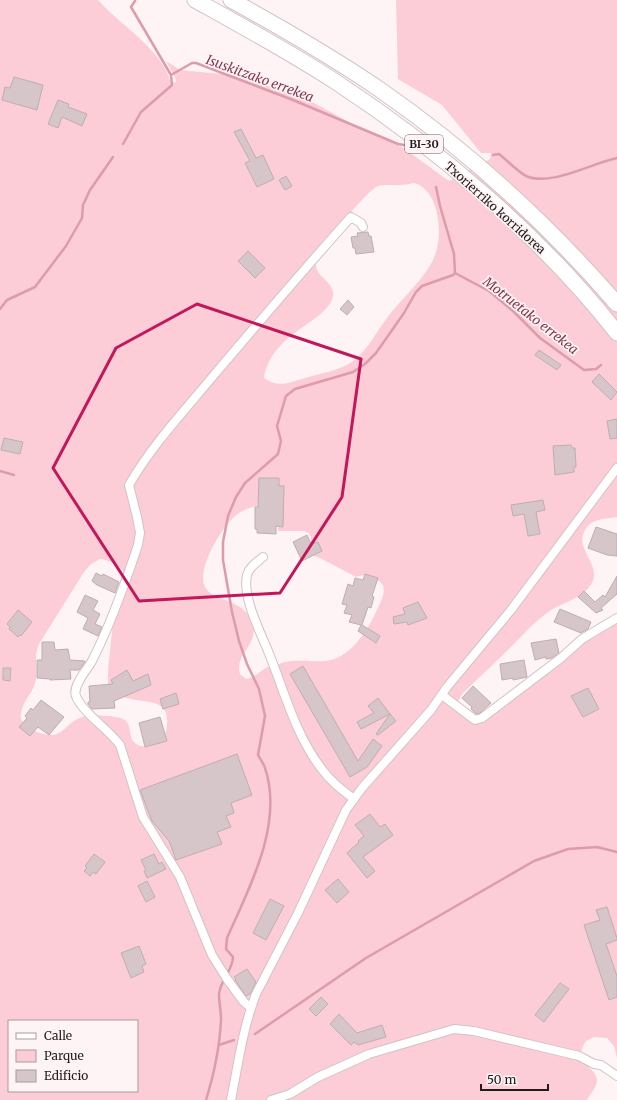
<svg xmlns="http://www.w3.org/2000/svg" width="617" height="1100" viewBox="0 0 617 1100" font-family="Merriweather,serif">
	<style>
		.green { fill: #fccdd6; fill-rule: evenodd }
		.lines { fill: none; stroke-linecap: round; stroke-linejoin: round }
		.stream { stroke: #dc9ca9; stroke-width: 2.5 }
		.building { fill: #d7c6c9; stroke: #beaeb0 }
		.street-casing { stroke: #d3c2c5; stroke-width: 10 }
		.highway-casing { stroke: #d3c2c5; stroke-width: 17 }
		.street { stroke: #fff; stroke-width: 8 }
		.highway { stroke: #fff; stroke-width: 15 }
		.marked { fill: none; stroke: #c2185b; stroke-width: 3; stroke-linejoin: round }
		.labels { text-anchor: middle; stroke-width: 3.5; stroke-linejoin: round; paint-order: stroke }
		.shield { fill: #fef3f5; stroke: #645c5e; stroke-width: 1 }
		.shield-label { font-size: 11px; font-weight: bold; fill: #221c1d }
		.street-label { font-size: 12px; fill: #221c1d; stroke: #fef3f5 }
		.water-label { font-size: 13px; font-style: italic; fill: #873a4e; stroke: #fef3f5 }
	</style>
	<rect width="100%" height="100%" fill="#fef3f5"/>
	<!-- green -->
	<path class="green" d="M0,0H98C121,26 162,49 171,83L176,82L175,77L166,61L180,70L232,75L274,88L314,103L356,126L382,137L402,147L449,181L490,159L491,153H481L442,105L398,79L396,0H617V517C605,519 592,518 585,530C573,551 605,565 590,586C580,600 560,603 547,613C533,623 521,637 509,649C494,664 478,678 463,693L458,701L457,705L478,718L604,626L617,614V1058L614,1046L607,1038L594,1037L586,1041C571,1064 597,1067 597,1080C597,1087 590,1094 587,1100H0ZM414,183C440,190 443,235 435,255C428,276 400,300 387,318C376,332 368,350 353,361C338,372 319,373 302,379C287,383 279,388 264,378C266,360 281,342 296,332C307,323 320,317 329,305C344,283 314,280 316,263C317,251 366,191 378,186C385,184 392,186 399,185C404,185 409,184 414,183ZM261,495L279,513L278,531H304L309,533L311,537V555L320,558L356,577C366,573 377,577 383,585C386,595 379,605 375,614C366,633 349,659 325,661C313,662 297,659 285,662C280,664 275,665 270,666C261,669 256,678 246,679L240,674C234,656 258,644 253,626C246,597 213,603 205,587C196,570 221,529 233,518C240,511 248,508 257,506ZM100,559C110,560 122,566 126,576L113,622L108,670V685C111,688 115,693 119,695C140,706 174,693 166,731C164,742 145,752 135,743C128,738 132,727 126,721C122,717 115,717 109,716C100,716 90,713 82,717C61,725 64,742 37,732C32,730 25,726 22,721C19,716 22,709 24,704C28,696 35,688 36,679C38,665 33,659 39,644L84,572L91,564ZM9,1021H137V1091H9Z"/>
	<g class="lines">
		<!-- stream -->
		<g class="stream">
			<path d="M135,1L131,7L171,75"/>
			<path d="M123,144L141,112L172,85L171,75L192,63H196L293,100L398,144L404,145"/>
			<path d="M493,155L499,154C508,161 517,171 526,176C550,187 592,163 617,158"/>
			<path d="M436,187L440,206L454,254L455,273"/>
			<path d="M0,309L7,300L35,287L66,246L82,218L83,205L90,190L113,157"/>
			<path d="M0,471L14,475"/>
			<path d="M255,1034L366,958L534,861L568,849L597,847L617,852"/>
			<path d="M219,1045L234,1040"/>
			<path d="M206,1100C214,1074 220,1046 221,1019C221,1010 219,1002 219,994C220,981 233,970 233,957L226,949L227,938C249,888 284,824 265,768C264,764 260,759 258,755L265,716L259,689L247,664L239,641L232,612L223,560V542L228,516L236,497L245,483L278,454L281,441L277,426L286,396L295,389L353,372L365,364L376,353L404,313L416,292L422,286L453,275L455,273L489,291L514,312L540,338L584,370L596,369L601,365"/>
		</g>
	</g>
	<!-- building -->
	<g class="building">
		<path d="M14,77L43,85L37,110L2,100L5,87L10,88Z"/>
		<path d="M58,100L69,104L68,107L87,114L82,126L62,117L58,128L48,124Z"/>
		<path d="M241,129L256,158L263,155L274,179L257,187L245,163L250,161L234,132Z"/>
		<path d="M286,176L292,186L285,190L279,180Z"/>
		<path d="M368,232L369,236H371L374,252L356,254L355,248H353L351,237L358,236L357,233Z"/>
		<path d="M248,251L265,268L255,278L238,261Z"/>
		<path d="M348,300L354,307L347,315L340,309Z"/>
		<path d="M539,350L561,365L557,370L535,355Z"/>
		<path d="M599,374L617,392L611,400L592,382Z"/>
		<path d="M617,419V438L610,439L607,421Z"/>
		<path d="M4,438L23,442L20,454L1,450Z"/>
		<path d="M571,445L572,448H575L576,467H574V472L555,475L553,446Z"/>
		<path d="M259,478H279V486H284L283,527L276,526V534L257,533V529H255V507H258Z"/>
		<path d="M543,500L545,510L536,512L540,534L528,536L524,514L513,516L511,505Z"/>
		<path d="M596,527L617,534V556L607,555L588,548Z"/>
		<path d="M307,535L311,544L318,542L322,551L302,561L293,542Z"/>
		<path d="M96,573L102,576L103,574L119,582L115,593L97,585L92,581Z"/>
		<path d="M365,574L378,578L372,596L374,597L371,608L368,607L362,625L380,636L376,643L358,631L361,625L349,622L352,615L344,613L347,605L342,604L348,584L353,586L355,578L363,580Z"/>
		<path d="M617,576V594L601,608L603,610L596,613L578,597L584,591L595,602L603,595L605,597Z"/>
		<path d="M85,595L98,601L93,610L100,614L95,624L102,627L98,636L83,629L88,618L77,612Z"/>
		<path d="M418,602L427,618L408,625L407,622L394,624L393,617L405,614L403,608Z"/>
		<path d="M560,609L591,622L588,629L581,633L554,622Z"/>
		<path d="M18,610L32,622L21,636L20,635L18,637L9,629L10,627L7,624Z"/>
		<path d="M556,639L559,653L552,658L546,659V657L535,660L531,643Z"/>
		<path d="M42,642H54L55,650L68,649L70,660L85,661V662L79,670H70L71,679L50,680V679L37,678V660H42Z"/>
		<path d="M524,660L527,677L513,680V678L502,680L500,664Z"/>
		<path d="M303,666L358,761L373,739L382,746L367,767L350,777L290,674Z"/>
		<path d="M3,668H11L10,681L3,680Z"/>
		<path d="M127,670L133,681L148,674L151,685L114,701L115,708L92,709L88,704V702H90L89,686L113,684L111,680Z"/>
		<path d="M473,686L491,703L480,713L476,714L471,709L472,707L462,698Z"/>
		<path d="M588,688L599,709L583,717L571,696Z"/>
		<path d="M176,693L179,704L163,709L160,699Z"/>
		<path d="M378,698L390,714L361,729L357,722L374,713L368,706Z"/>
		<path d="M41,700L64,717L49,735L38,727L30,736L19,727L27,718L25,716L31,708L33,710Z"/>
		<path d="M390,714L396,721L378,735L376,734Z"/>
		<path d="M160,717L167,741L145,747L139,723Z"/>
		<path d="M237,754L252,795L231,803L234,813L226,816L231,827L217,832L222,844L176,860L169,841L152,821L140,790Z"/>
		<path d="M370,814L380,827L385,824L393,835L363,857L375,871L367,878L347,853L359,842L358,841L364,836L355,825Z"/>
		<path d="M94,854L105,862L96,874L93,872L90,876L84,871L87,868L85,866Z"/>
		<path d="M154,854L159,864L162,862L166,869L147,878L144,871L146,870L141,860Z"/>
		<path d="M338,879L349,892L337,903L325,890Z"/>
		<path d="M147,881L155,897L146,902L138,886Z"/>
		<path d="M270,899L284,906L266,940L253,933Z"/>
		<path d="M607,907L617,938V940L606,944L617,976V997L609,1000L584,925L600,920L596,910Z"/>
		<path d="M139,946L146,964L142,966L144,972L131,978L121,953Z"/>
		<path d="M247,969L256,982L251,993L246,996L235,980L236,979L234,977Z"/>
		<path d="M560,983L569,989L544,1022L535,1015Z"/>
		<path d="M321,997L328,1004L316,1016L309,1009Z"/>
		<path d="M339,1014L357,1033L382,1025L386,1037L358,1045L354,1042L351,1045L330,1024Z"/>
	</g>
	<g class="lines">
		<!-- street casing -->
		<g class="street-casing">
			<g id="street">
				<path d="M263,557C257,562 249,567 247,575C242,597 260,631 268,651C284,690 295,734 321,768C330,781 342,790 354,799"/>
				<path d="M442,695L475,720L482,718L561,658L582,639L617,618"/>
				<path d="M251,1008L244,1002L227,979L212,955L180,877L143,817L120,745C108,729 82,712 76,696C72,686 87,670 92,661C111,624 125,584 138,545L140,533L137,517L129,485C152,445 185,410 214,375C259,322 304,269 351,217L361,223L363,227"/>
				<path d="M231,1100C238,1065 243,1027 256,994L298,913L346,810L362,788L431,710L447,687L511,610L617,468"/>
				<path d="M271,1100L290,1094L318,1077L369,1054L454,1029L474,1031L579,1056L594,1064L601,1065L617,1076"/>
			</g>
		</g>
		<!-- highway casing -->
		<g class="highway-casing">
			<g id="highway">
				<path d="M195,0C242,26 290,52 336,82C438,149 542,237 617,333"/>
				<path d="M231,0C282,28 332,57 379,89C467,150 547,223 617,304"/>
			</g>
		</g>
		<!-- street -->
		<use href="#street" class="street"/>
		<!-- highway -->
		<use href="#highway" class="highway"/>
	</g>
	<!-- marked area -->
	<path class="marked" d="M197,304L361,359L342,497L280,593L139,601L53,468L116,348Z"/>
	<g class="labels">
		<!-- shield labels -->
		<rect class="shield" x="405" y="135" width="38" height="18" rx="3"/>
		<g class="shield-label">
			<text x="424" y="148">BI-30</text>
		</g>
		<!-- street labels -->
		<g class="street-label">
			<text transform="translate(495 208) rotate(42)" y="4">Txorierriko korridorea</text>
		</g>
		<!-- water labels -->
		<g class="water-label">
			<text transform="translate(260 78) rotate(20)" y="5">Isuskitzako errekea</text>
			<text transform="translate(531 315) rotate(38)" y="5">Motruetako errekea</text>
		</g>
	</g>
	<!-- legend -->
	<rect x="8" y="1020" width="130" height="72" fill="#fef3f5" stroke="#a69d9f"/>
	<rect x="16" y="1033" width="20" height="6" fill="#ffffff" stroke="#a69d9f"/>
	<text x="44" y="1040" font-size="12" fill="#221c1d">Calle</text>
	<rect x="16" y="1050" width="20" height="12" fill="#fccdd6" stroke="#a69d9f"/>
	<text x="44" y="1060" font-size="12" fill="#221c1d">Parque</text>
	<rect x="16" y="1070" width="20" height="12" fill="#d7c6c9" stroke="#a69d9f"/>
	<text x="44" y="1080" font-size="12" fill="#221c1d">Edificio</text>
	<!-- scale -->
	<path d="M481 1084v6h67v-6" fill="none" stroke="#221c1d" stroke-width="2"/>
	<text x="487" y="1084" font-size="12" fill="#221c1d" stroke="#fef3f5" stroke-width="3" paint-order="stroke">50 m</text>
</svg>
